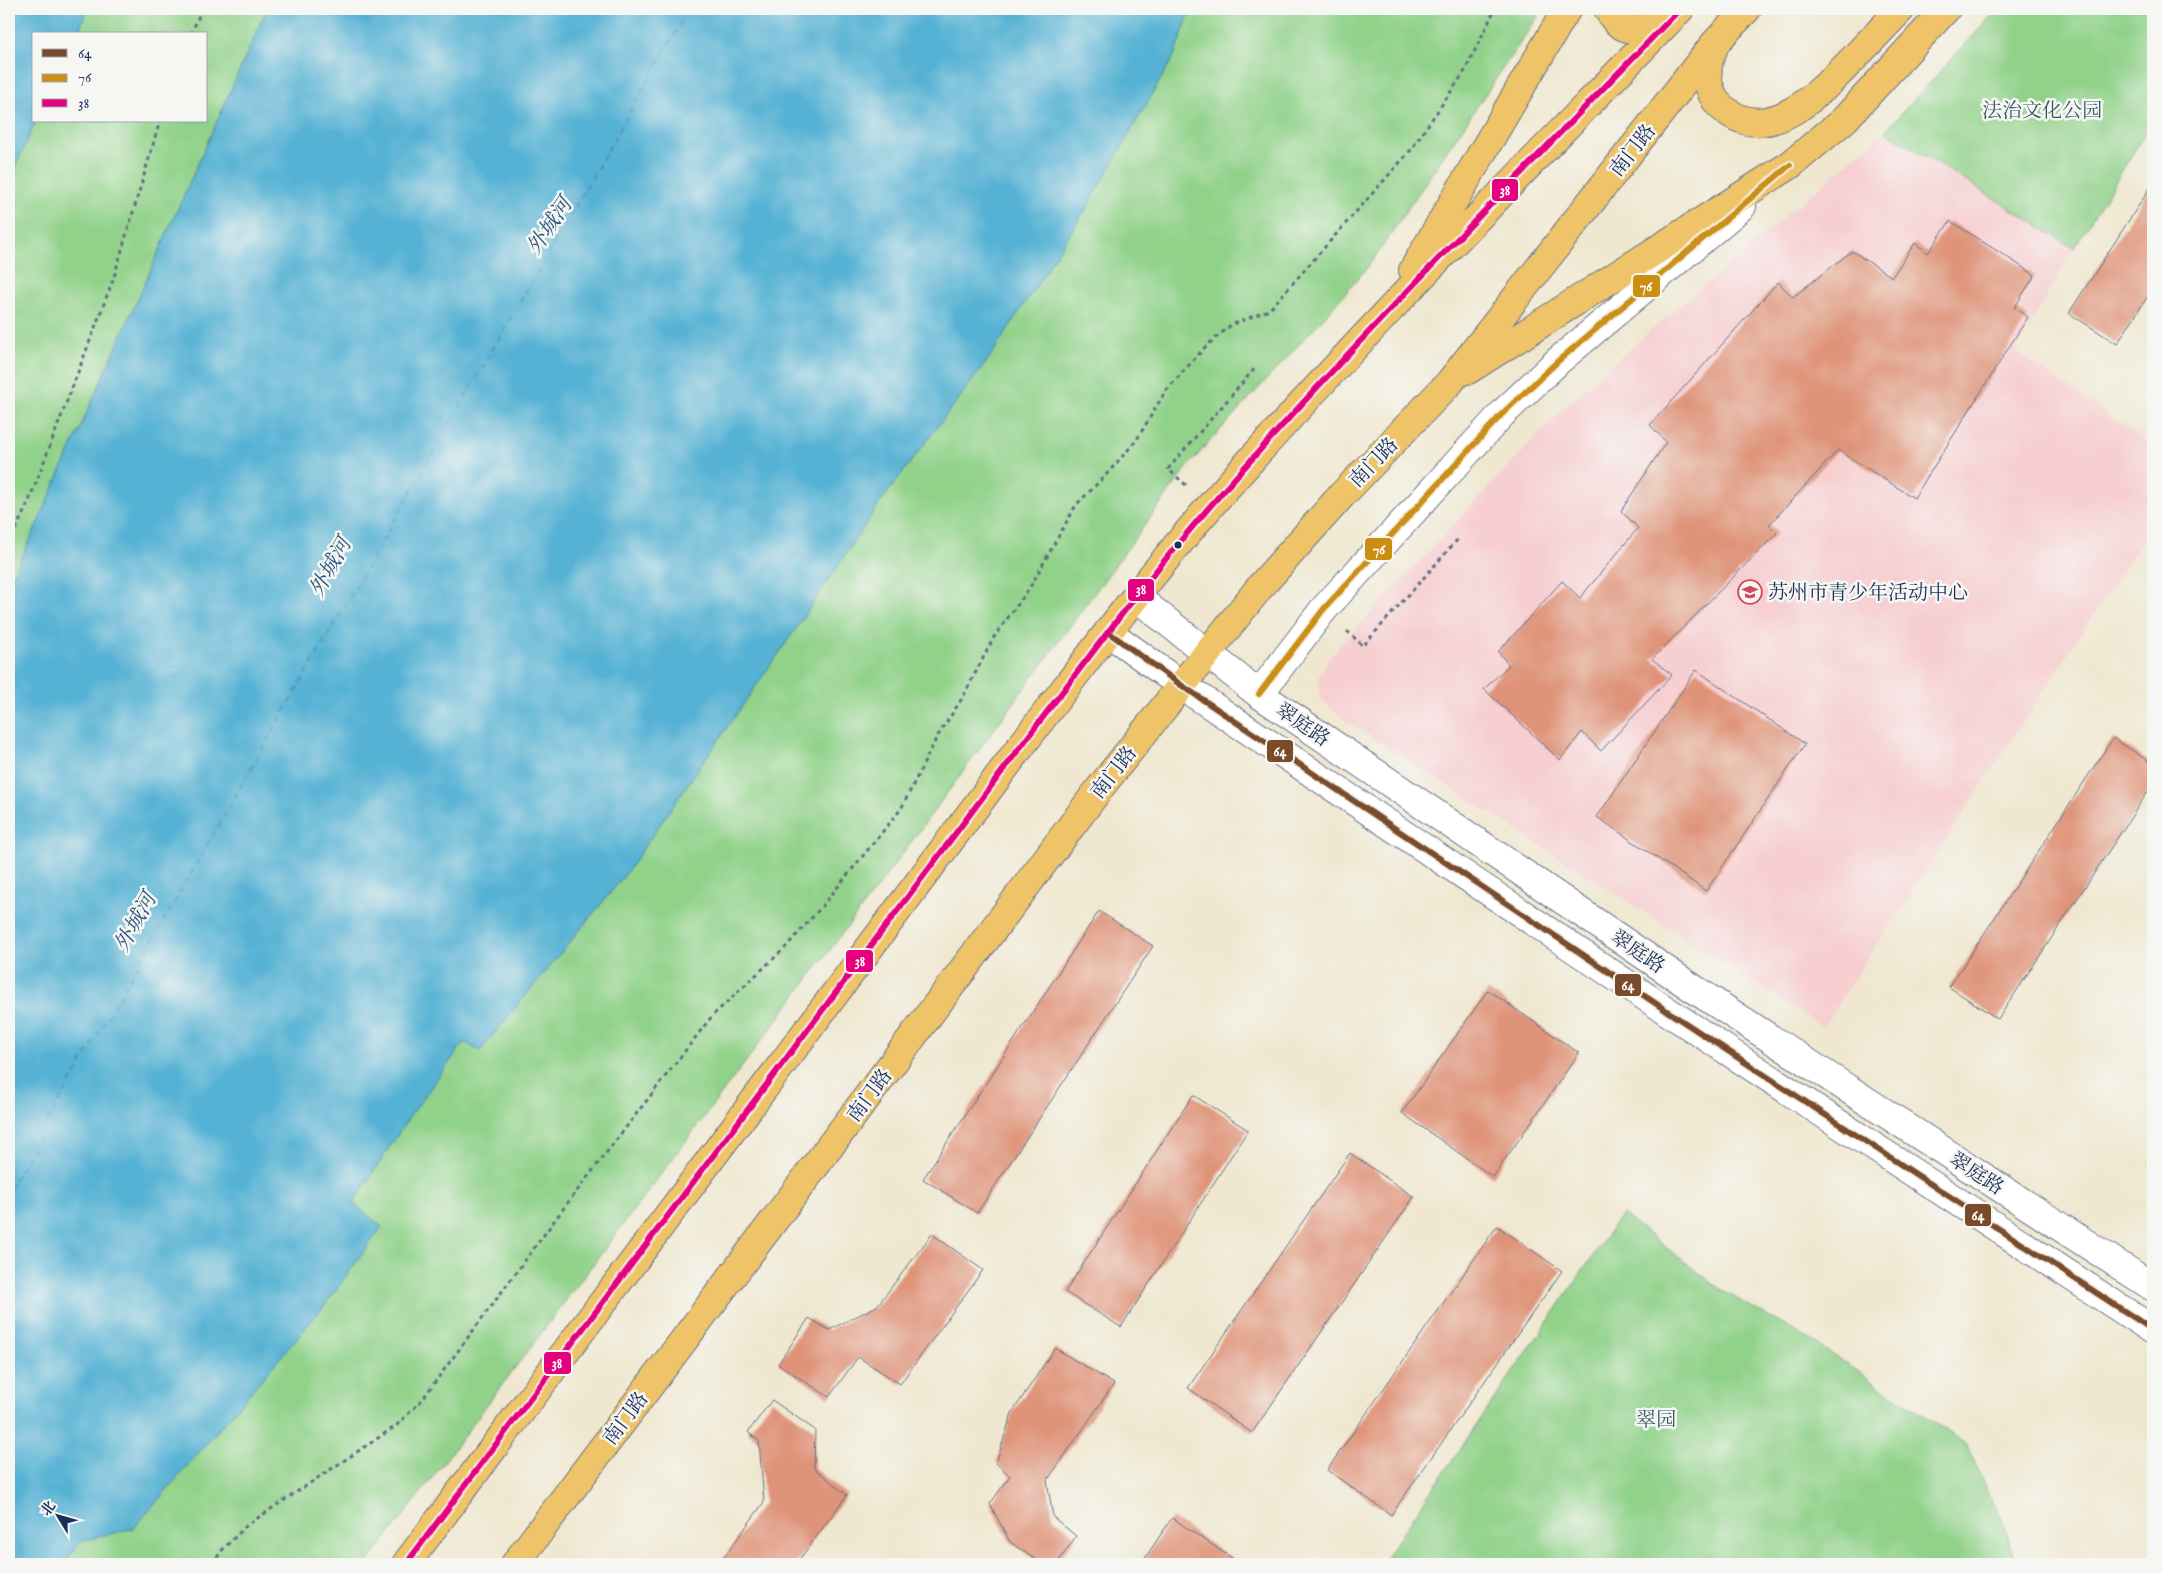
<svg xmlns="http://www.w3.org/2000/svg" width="2162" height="1573" viewBox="0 0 2162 1573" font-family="'IM FELL English','Noto Serif SC',serif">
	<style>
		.built { fill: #f7cfd1 }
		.green { fill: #91d28a; stroke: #568074 }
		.water { fill: #56b2d4; stroke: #387099 }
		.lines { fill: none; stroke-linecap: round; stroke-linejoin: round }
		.ferry { stroke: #2d5681; stroke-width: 1; stroke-dasharray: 6 5; stroke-linecap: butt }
		.building { fill: #df947a }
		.minor-casing { stroke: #656f86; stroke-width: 30 }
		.major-casing { stroke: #656f86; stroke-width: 30 }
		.path { stroke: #656f86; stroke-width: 3; stroke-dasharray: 4 4; stroke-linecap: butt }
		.minor { stroke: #fff; stroke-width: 28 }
		.major { stroke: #efc469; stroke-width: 28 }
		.bus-1-casing { stroke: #f6f6f2; stroke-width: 10 }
		.bus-2-casing { stroke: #f6f6f2; stroke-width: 10 }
		.bus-3-casing { stroke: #f6f6f2; stroke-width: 10 }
		.bus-1 { stroke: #7a4b2a; stroke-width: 6 }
		.bus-2 { stroke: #cb8e13; stroke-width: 6 }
		.bus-3 { stroke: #e5007d; stroke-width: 6 }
		.bus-dot { fill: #1b2f5e; stroke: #f6f6f2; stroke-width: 2 }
		.labels { text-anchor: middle; stroke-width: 5; stroke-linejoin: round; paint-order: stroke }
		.park-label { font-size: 20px; fill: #385869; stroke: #f6f6f2 }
		.street-label { font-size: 20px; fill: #1b2f5e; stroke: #f6f6f2 }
		.poi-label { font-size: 20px; fill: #1b2f5e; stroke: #f6f6f2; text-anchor: start }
		.water-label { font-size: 21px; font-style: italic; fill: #2d5681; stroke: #f6f6f2 }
		.line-badge { stroke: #f6f6f2; stroke-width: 2 }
		.badge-label { font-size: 14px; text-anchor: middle; font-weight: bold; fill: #fff }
	</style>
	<rect width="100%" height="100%" fill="#f6f6f2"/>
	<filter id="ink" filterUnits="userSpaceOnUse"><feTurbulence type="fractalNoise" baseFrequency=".02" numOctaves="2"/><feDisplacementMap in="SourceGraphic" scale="10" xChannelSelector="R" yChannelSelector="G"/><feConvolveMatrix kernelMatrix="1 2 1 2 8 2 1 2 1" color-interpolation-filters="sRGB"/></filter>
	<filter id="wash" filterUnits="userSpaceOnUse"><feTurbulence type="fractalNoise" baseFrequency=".0096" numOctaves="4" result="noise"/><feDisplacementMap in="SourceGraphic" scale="20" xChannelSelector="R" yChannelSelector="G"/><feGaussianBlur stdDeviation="1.12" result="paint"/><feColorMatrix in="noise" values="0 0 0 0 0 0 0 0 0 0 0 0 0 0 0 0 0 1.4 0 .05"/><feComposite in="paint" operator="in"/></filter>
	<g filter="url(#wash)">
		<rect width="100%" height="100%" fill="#efe7cf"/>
		<!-- built -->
		<path class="built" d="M1885,131L2074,248L2015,351L2153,446V525L1823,1027L1339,716L1321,699L1318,677L1328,659L1549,423L1598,376Z"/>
		<!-- green -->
		<g class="green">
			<path d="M88,9H267L36,527L9,584V180L36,121H206V34H77Z"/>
			<path d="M1191,9H1543L1371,263C1313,333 1248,397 1189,465L894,865L367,1564H64L81,1541L134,1528L325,1305L382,1227L353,1204L407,1120L464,1042L480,1051L624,876L799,624L881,501L988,360L1089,204L1174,56Z"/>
			<path d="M1998,9H2153V121L2074,248L1885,131Z"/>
			<path d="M1622,1214L1723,1291L1817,1344L1966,1444L2009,1537L2014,1564H1381Z"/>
		</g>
		<!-- water -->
		<g class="water">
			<path d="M9,9H88L77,34H34V121H36L9,180Z"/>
			<path d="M267,9H1191L1174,56L1089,204L988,360L881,501L799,624L624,876L480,1051L464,1042L407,1120L353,1203L382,1227L325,1305L134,1528L81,1541L64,1564H9V584L36,527Z"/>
		</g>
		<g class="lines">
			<!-- ferry -->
			<path class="ferry" d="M9,1189L689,9"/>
		</g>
		<g id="blocks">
			<!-- building -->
			<g class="building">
				<path d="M2153,183V288L2117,344L2069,313Z"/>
				<path d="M1950,221L2035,275L2014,308L2028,317L1914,498L1838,450L1769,525L1777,533L1652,659L1672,675L1601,751L1582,732L1560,760L1484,689L1509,665L1498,652L1562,581L1580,598L1638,528L1621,511L1666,442L1650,425L1778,282L1793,297L1852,251L1892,277L1915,243L1928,253Z"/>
				<path d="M1696,670L1805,744L1706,891L1597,817Z"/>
				<path d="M2113,738L2153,764V784L1998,1019L1949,987Z"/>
				<path d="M1099,911L1153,946L977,1213L923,1179Z"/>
				<path d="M1488,990L1579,1053L1493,1177L1402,1113Z"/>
				<path d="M1193,1095L1248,1130L1121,1327L1065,1292Z"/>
				<path d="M1350,1153L1414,1197L1252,1433L1188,1388Z"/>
				<path d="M1497,1226L1562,1271L1391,1515L1327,1470Z"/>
				<path d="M932,1234L983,1270L900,1384L858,1357L829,1397L778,1364L809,1318L829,1330L877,1306Z"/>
				<path d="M1055,1348L1114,1384L1047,1481L1053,1517L1076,1536L1057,1564H1042L1010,1542L990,1504L1010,1476L996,1463L1012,1413Z"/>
				<path d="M772,1400L815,1430L814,1468L847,1495L796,1564H719L764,1502L759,1441L748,1432Z"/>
				<path d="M1172,1518L1235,1560L1232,1564H1141Z"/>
				<path d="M984,1559L993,1564H968Z"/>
			</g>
		</g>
	</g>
	<g filter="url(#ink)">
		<use href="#blocks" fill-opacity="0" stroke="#656f86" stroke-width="1"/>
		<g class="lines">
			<!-- minor casing -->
			<g class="minor-casing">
				<g id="minor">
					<path d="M1136,597L1259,694L1688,985L2153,1287"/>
					<path d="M1108,632L1181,685L1667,1011L2153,1330"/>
					<path d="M1259,694L1323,610L1502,414L1558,361L1742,206"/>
				</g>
			</g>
			<!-- major casing -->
			<g class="major-casing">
				<g id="major">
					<path d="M1608,9C1622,38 1645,31 1668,17"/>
					<path d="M1714,47C1705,66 1705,83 1716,101C1720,107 1725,110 1731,114C1776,143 1827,85 1856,56C1871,40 1886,25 1901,9"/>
					<path d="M1413,270L1567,9"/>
					<path d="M1468,370L1790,165L1844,120L1946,9"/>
					<path d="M406,1564L1034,729C1092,653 1149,576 1212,504C1362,333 1523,172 1680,9"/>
					<path d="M515,1564L1103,784L1260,587L1342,495L1450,382L1715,43L1747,9"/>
				</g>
			</g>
			<!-- path -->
			<g class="path">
				<path d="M191,34L202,9"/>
				<path d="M1186,485L1168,469L1256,367"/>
				<path d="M9,544L29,501L113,280L160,121"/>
				<path d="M1347,631L1363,646L1459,538"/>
				<path d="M212,1564L224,1548L247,1525L396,1426L421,1401L566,1205L712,1016L785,948L823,905L901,809L937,737L963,697L994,637L1029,589L1076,505L1103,478L1136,441L1165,392L1205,347L1231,325L1269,310L1410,151L1465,71L1495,9"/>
			</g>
			<!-- minor -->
			<use href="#minor" class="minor"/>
			<!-- major -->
			<use href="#major" class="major"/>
			<!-- bus-1 casing -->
			<g class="bus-1-casing">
				<path id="bus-1" d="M1108,632L1181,685L1667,1011L2153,1330"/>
			</g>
			<!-- bus-2 casing -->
			<g class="bus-2-casing">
				<path id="bus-2" d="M1259,694L1323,610L1502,414L1558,361L1790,165"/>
			</g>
			<!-- bus-3 casing -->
			<g class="bus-3-casing">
				<path id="bus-3" d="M406,1564L1034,729C1092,653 1149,576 1212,504C1362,333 1523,172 1680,9"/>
			</g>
			<!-- bus-1 -->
			<use href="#bus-1" class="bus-1"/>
			<!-- bus-2 -->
			<use href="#bus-2" class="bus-2"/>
			<!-- bus-3 -->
			<use href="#bus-3" class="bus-3"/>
		</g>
	</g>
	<!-- icons -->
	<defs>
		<g id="university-ring" transform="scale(1.25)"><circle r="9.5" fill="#f6f6f2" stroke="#d1495b" stroke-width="1.5"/><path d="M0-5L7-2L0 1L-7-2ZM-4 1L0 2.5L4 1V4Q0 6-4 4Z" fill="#d1495b"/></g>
	</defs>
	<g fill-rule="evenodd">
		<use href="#university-ring" x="1750" y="592"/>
	</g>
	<!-- markers -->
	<circle class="bus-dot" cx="1178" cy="545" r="4.5"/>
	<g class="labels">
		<!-- park labels -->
		<g class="park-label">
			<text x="2042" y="117">法治文化公园</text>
			<text x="1656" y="1426">翠园</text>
		</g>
		<!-- street labels -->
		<g class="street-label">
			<text transform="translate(1632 150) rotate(-52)" y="7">南门路</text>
			<text transform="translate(1373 462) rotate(-46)" y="7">南门路</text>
			<text transform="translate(1303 724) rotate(34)" y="7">翠庭路</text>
			<text transform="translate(1113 772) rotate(-52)" y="7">南门路</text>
			<text transform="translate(1638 951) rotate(34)" y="7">翠庭路</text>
			<text transform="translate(869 1095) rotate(-53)" y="7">南门路</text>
			<text transform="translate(1977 1173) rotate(33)" y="7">翠庭路</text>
			<text transform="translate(625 1418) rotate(-53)" y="7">南门路</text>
		</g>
		<!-- poi labels -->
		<g class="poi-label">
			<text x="1768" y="599">苏州市青少年活动中心</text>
		</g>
		<!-- water labels -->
		<g class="water-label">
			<text transform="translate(549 226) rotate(-56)" y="7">外城河</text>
			<text transform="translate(330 567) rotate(-61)" y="7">外城河</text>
			<text transform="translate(135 922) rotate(-61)" y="7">外城河</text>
		</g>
	</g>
	<g class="line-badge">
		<rect x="1491" y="178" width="28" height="24" rx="5" fill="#e5007d"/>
		<rect x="1632" y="274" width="29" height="24" rx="5" fill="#cb8e13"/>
		<rect x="1364" y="537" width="29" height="24" rx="5" fill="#cb8e13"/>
		<rect x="1127" y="578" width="28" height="24" rx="5" fill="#e5007d"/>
		<rect x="1266" y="739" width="28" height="24" rx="5" fill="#7a4b2a"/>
		<rect x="845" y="949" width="29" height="24" rx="5" fill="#e5007d"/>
		<rect x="1614" y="973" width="28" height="24" rx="5" fill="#7a4b2a"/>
		<rect x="1964" y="1203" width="28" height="24" rx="5" fill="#7a4b2a"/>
		<rect x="543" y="1351" width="29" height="24" rx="5" fill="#e5007d"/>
	</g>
	<g class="badge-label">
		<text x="1505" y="195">38</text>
		<text x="1646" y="291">76</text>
		<text x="1379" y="554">76</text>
		<text x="1141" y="594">38</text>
		<text x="1280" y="756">64</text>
		<text x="860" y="966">38</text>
		<text x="1628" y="990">64</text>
		<text x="1978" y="1220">64</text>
		<text x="557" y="1368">38</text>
	</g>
	<!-- margin -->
	<rect width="2162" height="1573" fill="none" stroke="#f6f6f2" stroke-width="30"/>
	<!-- legend -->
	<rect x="32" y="32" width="175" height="90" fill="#f6f6f2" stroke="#9ea6b7"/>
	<rect x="42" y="49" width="25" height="8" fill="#7a4b2a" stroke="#9ea6b7"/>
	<text x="78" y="58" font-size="15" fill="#1b2f5e">64</text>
	<rect x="42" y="74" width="25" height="8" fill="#cb8e13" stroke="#9ea6b7"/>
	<text x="78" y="82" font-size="15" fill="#1b2f5e">76</text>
	<rect x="42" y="99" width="25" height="8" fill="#e5007d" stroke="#9ea6b7"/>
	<text x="78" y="108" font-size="15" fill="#1b2f5e">38</text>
	<!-- north arrow -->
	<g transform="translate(58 1516) rotate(307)" stroke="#f6f6f2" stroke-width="4" paint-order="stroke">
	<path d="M0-4L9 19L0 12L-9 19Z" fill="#1b2f5e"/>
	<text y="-8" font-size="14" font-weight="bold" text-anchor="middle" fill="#1b2f5e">北</text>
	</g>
</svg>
